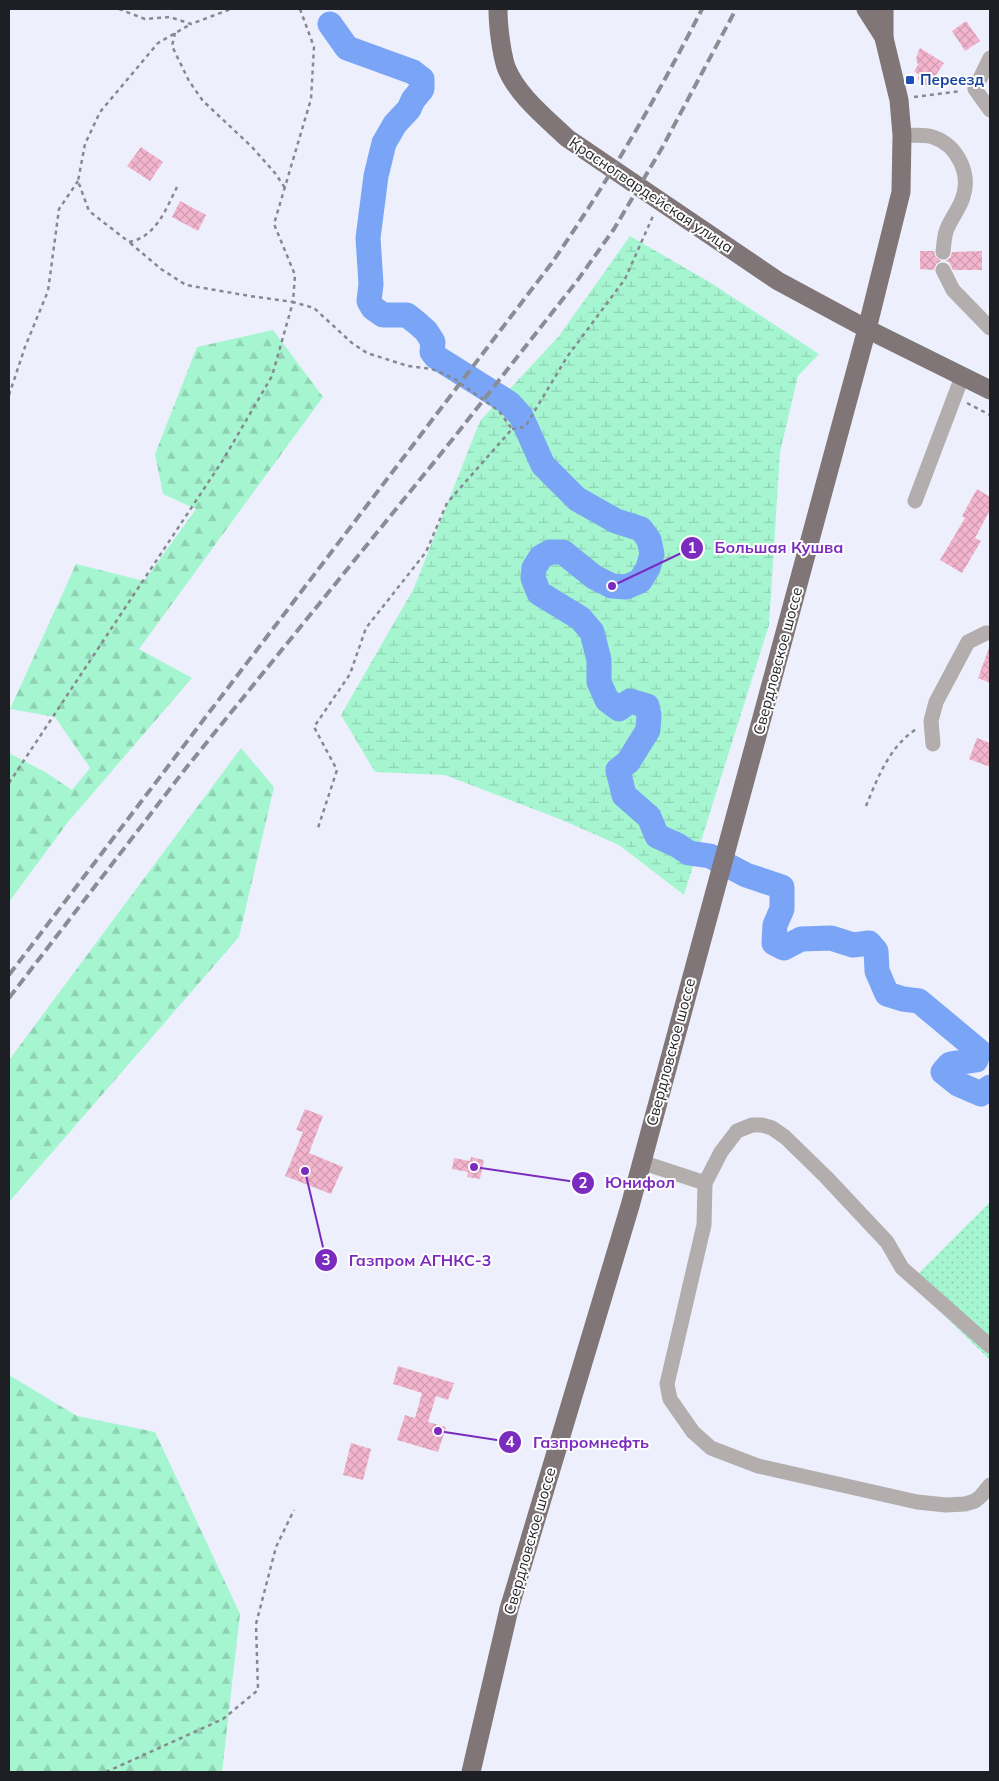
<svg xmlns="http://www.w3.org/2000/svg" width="999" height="1781" viewBox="0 0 999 1781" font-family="Mulish,sans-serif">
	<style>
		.grass { fill: url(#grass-dots) }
		.forest { fill: url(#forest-firs) }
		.wetland { fill: url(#wetland-marsh) }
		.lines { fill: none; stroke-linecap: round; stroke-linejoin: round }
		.river { stroke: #7aa4f6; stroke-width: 25 }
		.building { fill: url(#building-cross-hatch) }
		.path { stroke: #878991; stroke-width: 2.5; stroke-dasharray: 4 4; stroke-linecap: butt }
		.minor { stroke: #b3adae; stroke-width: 15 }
		.major { stroke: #807577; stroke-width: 19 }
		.rail { stroke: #8b8d95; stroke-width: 4; stroke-dasharray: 10 5; stroke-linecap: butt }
		.transit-dot { fill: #1a4fb4; stroke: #fdfdfd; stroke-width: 2 }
		.labels { text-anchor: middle; stroke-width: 4; stroke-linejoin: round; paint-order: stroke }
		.transit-label { font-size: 15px; font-weight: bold; fill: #164399; stroke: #fdfdfd; text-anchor: start }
		.street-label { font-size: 15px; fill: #1e1f24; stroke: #fdfdfd }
		.leader { fill: none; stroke: #7b2cbf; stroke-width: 2 }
		.callout-dot { fill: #7b2cbf; stroke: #fdfdfd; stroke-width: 2 }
		.mark-label { font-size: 15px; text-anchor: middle; font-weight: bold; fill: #fff }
		.callout-label { font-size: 16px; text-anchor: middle; font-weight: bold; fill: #7b2cbf; stroke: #fdfdfd; stroke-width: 4; stroke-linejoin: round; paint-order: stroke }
	</style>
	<defs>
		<pattern id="grass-dots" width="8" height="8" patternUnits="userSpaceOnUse" patternTransform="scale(1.25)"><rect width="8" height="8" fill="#a6f5d1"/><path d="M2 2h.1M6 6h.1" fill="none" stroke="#8ed2b3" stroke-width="1.8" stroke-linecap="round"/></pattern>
		<pattern id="forest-firs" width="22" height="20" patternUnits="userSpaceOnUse" patternTransform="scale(1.25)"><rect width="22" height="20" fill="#a6f5d1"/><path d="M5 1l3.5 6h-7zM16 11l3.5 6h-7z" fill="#8ed2b3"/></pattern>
		<pattern id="wetland-marsh" width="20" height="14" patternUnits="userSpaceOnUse" patternTransform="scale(1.25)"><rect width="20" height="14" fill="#a6f5d1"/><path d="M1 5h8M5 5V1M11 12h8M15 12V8" fill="none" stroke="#8ed2b3"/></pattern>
		<pattern id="building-cross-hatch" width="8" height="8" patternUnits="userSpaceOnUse" patternTransform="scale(1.25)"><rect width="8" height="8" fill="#f3b5cd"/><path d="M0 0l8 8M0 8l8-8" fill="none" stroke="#d09bb0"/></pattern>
	</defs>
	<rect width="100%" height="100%" fill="#edf0fc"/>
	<!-- grass -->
	<path class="grass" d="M990,1202V1360L910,1282Z"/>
	<!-- forest -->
	<g class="forest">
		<path d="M273,330L323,397L139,649L192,678L68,822L9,902V753L45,772L72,790L90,768L55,717L10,709L76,564L144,581L196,509L163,494L155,454L197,347Z"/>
		<path d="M241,748L274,787L239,937L9,1202V1060Z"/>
		<path d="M9,1375L77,1416L155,1432L240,1614L222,1772H9Z"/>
	</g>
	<!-- wetland -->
	<path class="wetland" d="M630,236L711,283L819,354L798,376L780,452L769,625L684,895L619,845L562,820L445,775L375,772L341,715L414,588L480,421L559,336Z"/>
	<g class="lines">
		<!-- river -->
		<path class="river" d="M330,24L347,48L413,72L422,79V89L413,100L409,109L395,124L384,143L376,176L368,238L371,284L369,301L373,308L383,315H407L417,323L426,331L433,342L432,352L436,357L509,403L521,416L543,465L577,499L616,521L641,529L649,540L652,554L648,568L640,581L626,587L612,586L594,577L563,552H550L541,557L534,568L533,578L539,593L580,618L592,632L599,660V682L607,700L619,709L630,701L647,706L649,715L648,730L628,762L618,770L624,795L649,817L657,836L677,845L689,853L710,856L746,875L782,887V909L775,925L774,943L784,948L801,939L831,938L853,945L869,943L876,951L877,971L887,994L903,999L919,1001L979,1051L976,1060L950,1064L943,1072L958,1084L981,1094L990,1087"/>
	</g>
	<!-- building -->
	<g class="building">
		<path d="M966,21L980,41L965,51L952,31Z"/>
		<path d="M920,48L944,63L928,87L918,79L919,75L914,71L918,65L916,58Z"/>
		<path d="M141,147L163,162L150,181L127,166Z"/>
		<path d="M180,201L206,215L198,231L172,217Z"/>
		<path d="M920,251H934L935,256L941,261L936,264L934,270L920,269Z"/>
		<path d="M982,251V270H953L949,262L945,261L950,258L952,252Z"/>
		<path d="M977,489L990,497V510L975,538L981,541L962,573L940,560L965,518L962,516Z"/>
		<path d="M989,648H990V683L978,678Z"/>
		<path d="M977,738L990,743V767L969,759Z"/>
		<path d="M305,1109L323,1116L309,1153L343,1167L331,1194L285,1176L303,1132L296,1130Z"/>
		<path d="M471,1157L484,1160L480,1179L467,1177L468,1172L452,1169L454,1158L470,1161Z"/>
		<path d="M398,1366L454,1383L448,1400L436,1396L428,1422L446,1427L438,1452L397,1440L405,1415L415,1418L422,1393L393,1384Z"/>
		<path d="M351,1443L371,1449L363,1480L343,1475Z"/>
	</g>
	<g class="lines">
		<!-- path -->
		<g class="path">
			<path d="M119,9L145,19L170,17L191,24L231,9"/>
			<path d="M300,9L314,47L311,99L274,224L295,275L293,302L314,308L352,343L367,353L408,366L432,369L453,378L499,411L512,429L447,503L426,552L366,628L350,674L314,727L337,770L317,831"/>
			<path d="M175,33L172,46L189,81L203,101L252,147L275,173L285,188"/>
			<path d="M914,97L961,91"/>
			<path d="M177,187C166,209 156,237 129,242L89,211L78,181L85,144L100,112L158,43L191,24"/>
			<path d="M9,395L25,347L48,291L59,209L78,181"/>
			<path d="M967,403L990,415"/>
			<path d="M512,429L525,427L567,357L625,279L653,216"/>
			<path d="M9,783L223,460L272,376L293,302L250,296L186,285L161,269L129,242"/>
			<path d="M866,806C878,777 890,745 918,728"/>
			<path d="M106,1772L223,1719L258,1690L256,1624L276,1547L294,1510"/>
		</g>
		<!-- minor -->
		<g class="minor">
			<path d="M990,58L975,89L990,110"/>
			<path d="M902,135C912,136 924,134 933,137C957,145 971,173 963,197C960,208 951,218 947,229C944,236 944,244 943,252"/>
			<path d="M943,270L953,290L990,328"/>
			<path d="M915,501L962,377"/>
			<path d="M933,744L931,721L936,702L968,642L986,633H990"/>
			<path d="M641,1162L705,1183L721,1152L737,1131L752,1125H762L772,1128L785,1137L826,1177L887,1242L902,1268L990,1346"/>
			<path d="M705,1183L704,1225L667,1384L670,1399L693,1432L711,1448L758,1466L917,1502L946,1505L965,1504L975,1501L981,1496L990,1485"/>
		</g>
		<!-- major -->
		<g class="major">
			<path d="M498,9C498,25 501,51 506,67C517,95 545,117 567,138L778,281L867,329L990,390"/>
			<path d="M866,9L884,37"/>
			<path d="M471,1772L509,1609L630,1206L867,329L901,192L902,135L899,100L884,38V9"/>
		</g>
		<!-- rail -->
		<g class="rail">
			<path d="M9,975L551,264C608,182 657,97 702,9"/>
			<path d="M9,998L186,768L452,440L577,281L614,229L662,148L736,9"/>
		</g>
	</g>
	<!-- markers -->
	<rect class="transit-dot" x="905" y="75" width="10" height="10" rx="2.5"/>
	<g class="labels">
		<!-- transit labels -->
		<g class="transit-label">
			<text x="920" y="85">Переезд</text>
		</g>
		<!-- street labels -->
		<g class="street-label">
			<text transform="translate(651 195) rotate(34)" y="5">Красногвардейская улица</text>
			<text transform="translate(778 661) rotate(-75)" y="5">Свердловское шоссе</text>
			<text transform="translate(671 1052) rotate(-75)" y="5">Свердловское шоссе</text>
			<text transform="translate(530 1541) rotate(-74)" y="5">Свердловское шоссе</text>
		</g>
	</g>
	<!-- callouts -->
	<path class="leader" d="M612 586L692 548M474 1167L583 1183M305 1171L326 1260M438 1431L510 1442"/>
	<g class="callout-dot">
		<circle cx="612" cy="586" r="5"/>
		<circle cx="474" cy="1167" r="5"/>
		<circle cx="305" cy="1171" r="5"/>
		<circle cx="438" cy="1431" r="5"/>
		<circle cx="692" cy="548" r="12"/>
		<circle cx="583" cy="1183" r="12"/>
		<circle cx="326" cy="1260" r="12"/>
		<circle cx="510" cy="1442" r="12"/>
	</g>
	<g class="mark-label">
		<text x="692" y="553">1</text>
		<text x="583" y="1188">2</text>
		<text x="326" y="1265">3</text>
		<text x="510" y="1447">4</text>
	</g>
	<g class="callout-label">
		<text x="779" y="553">Большая Кушва</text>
		<text x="640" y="1188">Юнифол</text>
		<text x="420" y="1266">Газпром АГНКС-3</text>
		<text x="591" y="1448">Газпромнефть</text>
	</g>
	<!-- border -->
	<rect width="999" height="1781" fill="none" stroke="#1e1f24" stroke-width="20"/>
</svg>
